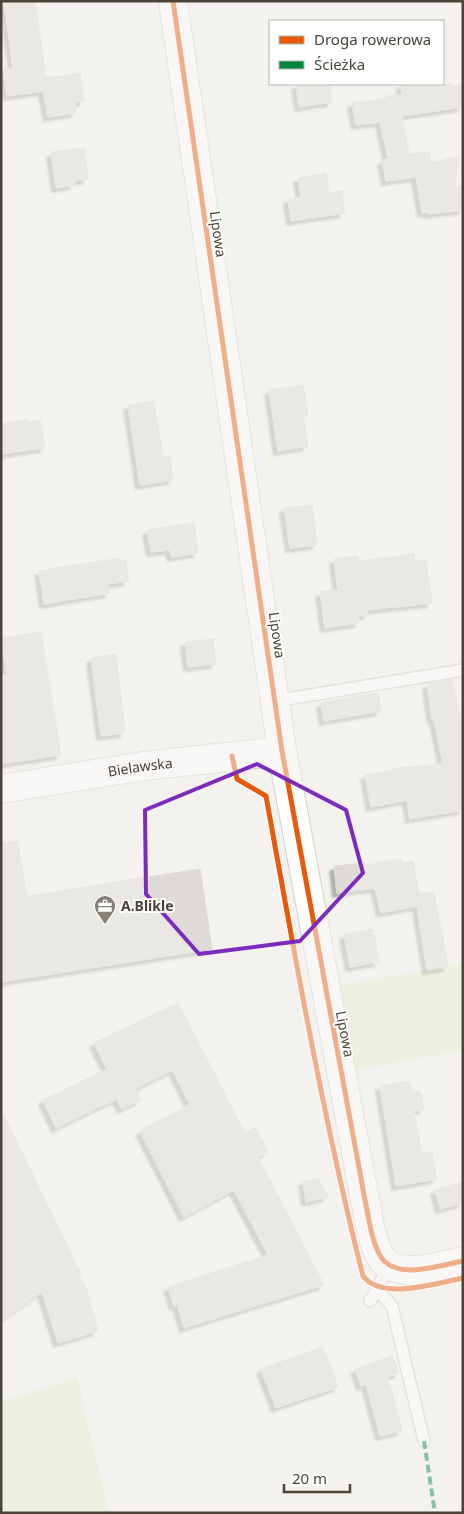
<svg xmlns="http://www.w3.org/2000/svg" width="464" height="1514" viewBox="0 0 464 1514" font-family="'Noto Sans',sans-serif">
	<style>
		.green { fill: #e1eecf }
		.building { fill: #dedbd6; stroke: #dcd9d4; filter: url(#shadow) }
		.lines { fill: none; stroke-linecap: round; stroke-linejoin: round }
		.service-casing { stroke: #d2d0cb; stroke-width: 14 }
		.tertiary-casing { stroke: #d2d0cb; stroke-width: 30 }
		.service { stroke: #fdfdfc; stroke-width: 11 }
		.tertiary { stroke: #fdfdfc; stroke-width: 28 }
		.quiet { stroke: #00873e; stroke-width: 4; stroke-dasharray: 8 4; stroke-linecap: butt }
		.cycleway-casing { stroke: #fff; stroke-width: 8 }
		.cycleway { stroke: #e8590c; stroke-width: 5 }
		.marked { fill: none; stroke: #7b2cbf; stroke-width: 4; stroke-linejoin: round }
		.labels { text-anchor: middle; stroke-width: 4; stroke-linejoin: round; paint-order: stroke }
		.street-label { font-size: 14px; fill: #4b4439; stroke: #fff }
		.poi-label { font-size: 14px; font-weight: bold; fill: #4b4439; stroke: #fff; text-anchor: start }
	</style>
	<defs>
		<filter id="shadow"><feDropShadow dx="-4.5" dy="4.5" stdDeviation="1" flood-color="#0004"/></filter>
	</defs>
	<rect width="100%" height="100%" fill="#f4f2ee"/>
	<!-- green -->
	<g class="green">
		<path d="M463,964V1050L356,1070L340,985Z"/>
		<path d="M77,1378L109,1513H1V1399L2,1401Z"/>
	</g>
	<!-- building -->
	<g class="building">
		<path d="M4,1H35L46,78L80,73L84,101L75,102L76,113L48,117L43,91L7,96L3,69L13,68Z"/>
		<path d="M296,84H330L332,102L299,107Z"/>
		<path d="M401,84H451V86L463,85V107L402,116L409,154L429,152L431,163L460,156L454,187L463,186V210L428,214L427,212L422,213L416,177L386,181L382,160L388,159L380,122L356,125L352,103L387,98V96L402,94Z"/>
		<path d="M84,148L88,179L74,181V185L56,188L51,152Z"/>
		<path d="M326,173L329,193L342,191L345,213L291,221L288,199L301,197L298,178Z"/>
		<path d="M303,385L308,415L303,416L308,446L278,451L269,390Z"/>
		<path d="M154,401L163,457L170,456L173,480L140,485L128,405Z"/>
		<path d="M28,419L29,422L40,420L45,448L1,454V424Z"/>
		<path d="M312,505L317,545L290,548L284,508Z"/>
		<path d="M194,523L198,553L172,557L170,550L151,552L147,530Z"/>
		<path d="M414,554V561L426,560L432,603L367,610L368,615L358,616L359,623L325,628L320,592L338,590L334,559L358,556L359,561Z"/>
		<path d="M120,558L121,561L126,560L129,581L108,584L110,593L44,604L39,571Z"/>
		<path d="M41,632L61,755L1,764V676L7,675L1,638Z"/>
		<path d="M213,639L216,664L188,667L185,642Z"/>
		<path d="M116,654L125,733L101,736L91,658Z"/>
		<path d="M452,679L463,730V810L410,819L407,800L371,807L365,775L401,768L443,764L434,720H432L427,684Z"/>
		<path d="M378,693L381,711L324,721L321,703Z"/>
		<path d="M17,841L27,896L200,869L212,949L1,982V843Z"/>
		<path d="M401,859L402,863L413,861L419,894L434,892L448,967L427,970L417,906L381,913L375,888L337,893L334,866L366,863V865Z"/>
		<path d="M373,929L379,962L350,967L344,934Z"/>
		<path d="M178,1003L245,1133L255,1127L268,1152L258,1157L324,1285L184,1328L177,1304L174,1306L168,1287L268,1255L234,1190L184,1217L140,1131L190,1104L173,1070L135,1089L141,1100L122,1109L117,1099L56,1128L43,1100L107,1069L94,1043Z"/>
		<path d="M409,1081L410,1085L411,1084L412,1092L420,1091L424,1109L414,1111L422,1154L432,1152L437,1179L396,1186L380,1086Z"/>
		<path d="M1,1109L81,1274L79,1275L86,1287L98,1331L58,1343L42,1292L1,1321Z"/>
		<path d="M318,1178L328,1197L306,1202L303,1181Z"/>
		<path d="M463,1182V1203L440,1209L435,1190Z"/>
		<path d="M323,1347L338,1387L276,1408L261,1369Z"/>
		<path d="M392,1356L399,1373L388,1377L402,1431L380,1436L366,1384L361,1386L355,1369Z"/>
	</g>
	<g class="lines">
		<!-- service casing -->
		<g class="service-casing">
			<g id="service">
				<path d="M275,701L463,670"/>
				<path d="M377,1290L392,1306L424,1441"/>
				<path d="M370,1301L377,1290L388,1265"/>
			</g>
		</g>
		<!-- tertiary casing -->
		<g class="tertiary-casing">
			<g id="tertiary">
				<path d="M173,1L282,751L365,1200C369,1218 371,1241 381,1257C396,1281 441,1265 463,1261"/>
				<path id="s1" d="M1,789L144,766L282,751"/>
			</g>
		</g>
		<!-- service -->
		<use href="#service" class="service"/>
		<!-- tertiary -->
		<use href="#tertiary" class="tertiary"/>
		<!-- quiet -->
		<path class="quiet" d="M424,1441L435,1513"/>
		<!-- cycleway casing -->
		<g class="cycleway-casing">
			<g id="cycleway">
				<path d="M173,1L282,751L365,1200C369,1218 371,1241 381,1257C396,1281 441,1265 463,1261"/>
				<path d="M232,756L237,779L266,796C295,956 323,1118 363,1276C382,1301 437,1283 463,1278"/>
			</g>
		</g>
		<!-- cycleway -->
		<use href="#cycleway" class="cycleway"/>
	</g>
	<!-- marked area -->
	<path d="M0 0H464V1514H0ZM257,764L346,810L363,873L300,941L199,954L146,894L145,810Z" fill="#f4f2ee" fill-opacity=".55" fill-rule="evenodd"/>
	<path class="marked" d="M257,764L346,810L363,873L300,941L199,954L146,894L145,810Z"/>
	<!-- icons -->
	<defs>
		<g id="office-pin" transform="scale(1.125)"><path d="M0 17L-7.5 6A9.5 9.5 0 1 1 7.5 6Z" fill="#868178" stroke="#fff"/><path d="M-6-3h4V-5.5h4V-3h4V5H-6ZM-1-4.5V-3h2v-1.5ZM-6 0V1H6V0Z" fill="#fff"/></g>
	</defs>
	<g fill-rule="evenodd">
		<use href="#office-pin" x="105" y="906"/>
	</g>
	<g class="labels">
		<!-- street labels -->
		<g class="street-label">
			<text transform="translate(218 234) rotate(82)" y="5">Lipowa</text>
			<text transform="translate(277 635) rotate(82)" y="5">Lipowa</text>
			<text dy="5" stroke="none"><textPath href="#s1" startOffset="141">Bielawska</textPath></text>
			<text transform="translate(345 1034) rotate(79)" y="5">Lipowa</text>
		</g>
		<!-- poi labels -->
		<g class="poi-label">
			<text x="121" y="911">A.Blikle</text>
		</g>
	</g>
	<!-- border -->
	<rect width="464" height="1514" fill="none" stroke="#4b4439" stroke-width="5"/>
	<!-- legend -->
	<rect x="269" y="20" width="175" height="65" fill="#ffffff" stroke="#b7b4b0"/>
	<rect x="279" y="36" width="25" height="8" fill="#e8590c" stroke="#b7b4b0"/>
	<text x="314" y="45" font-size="15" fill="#4b4439">Droga rowerowa</text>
	<rect x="279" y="61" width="25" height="8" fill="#00873e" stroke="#b7b4b0"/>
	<text x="314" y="70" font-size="15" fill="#4b4439">Ścieżka</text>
	<!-- scale -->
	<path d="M284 1484v8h66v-8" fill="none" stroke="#4b4439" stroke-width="2.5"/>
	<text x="292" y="1484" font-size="15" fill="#4b4439" stroke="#ffffff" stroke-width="4" paint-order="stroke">20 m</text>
</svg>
